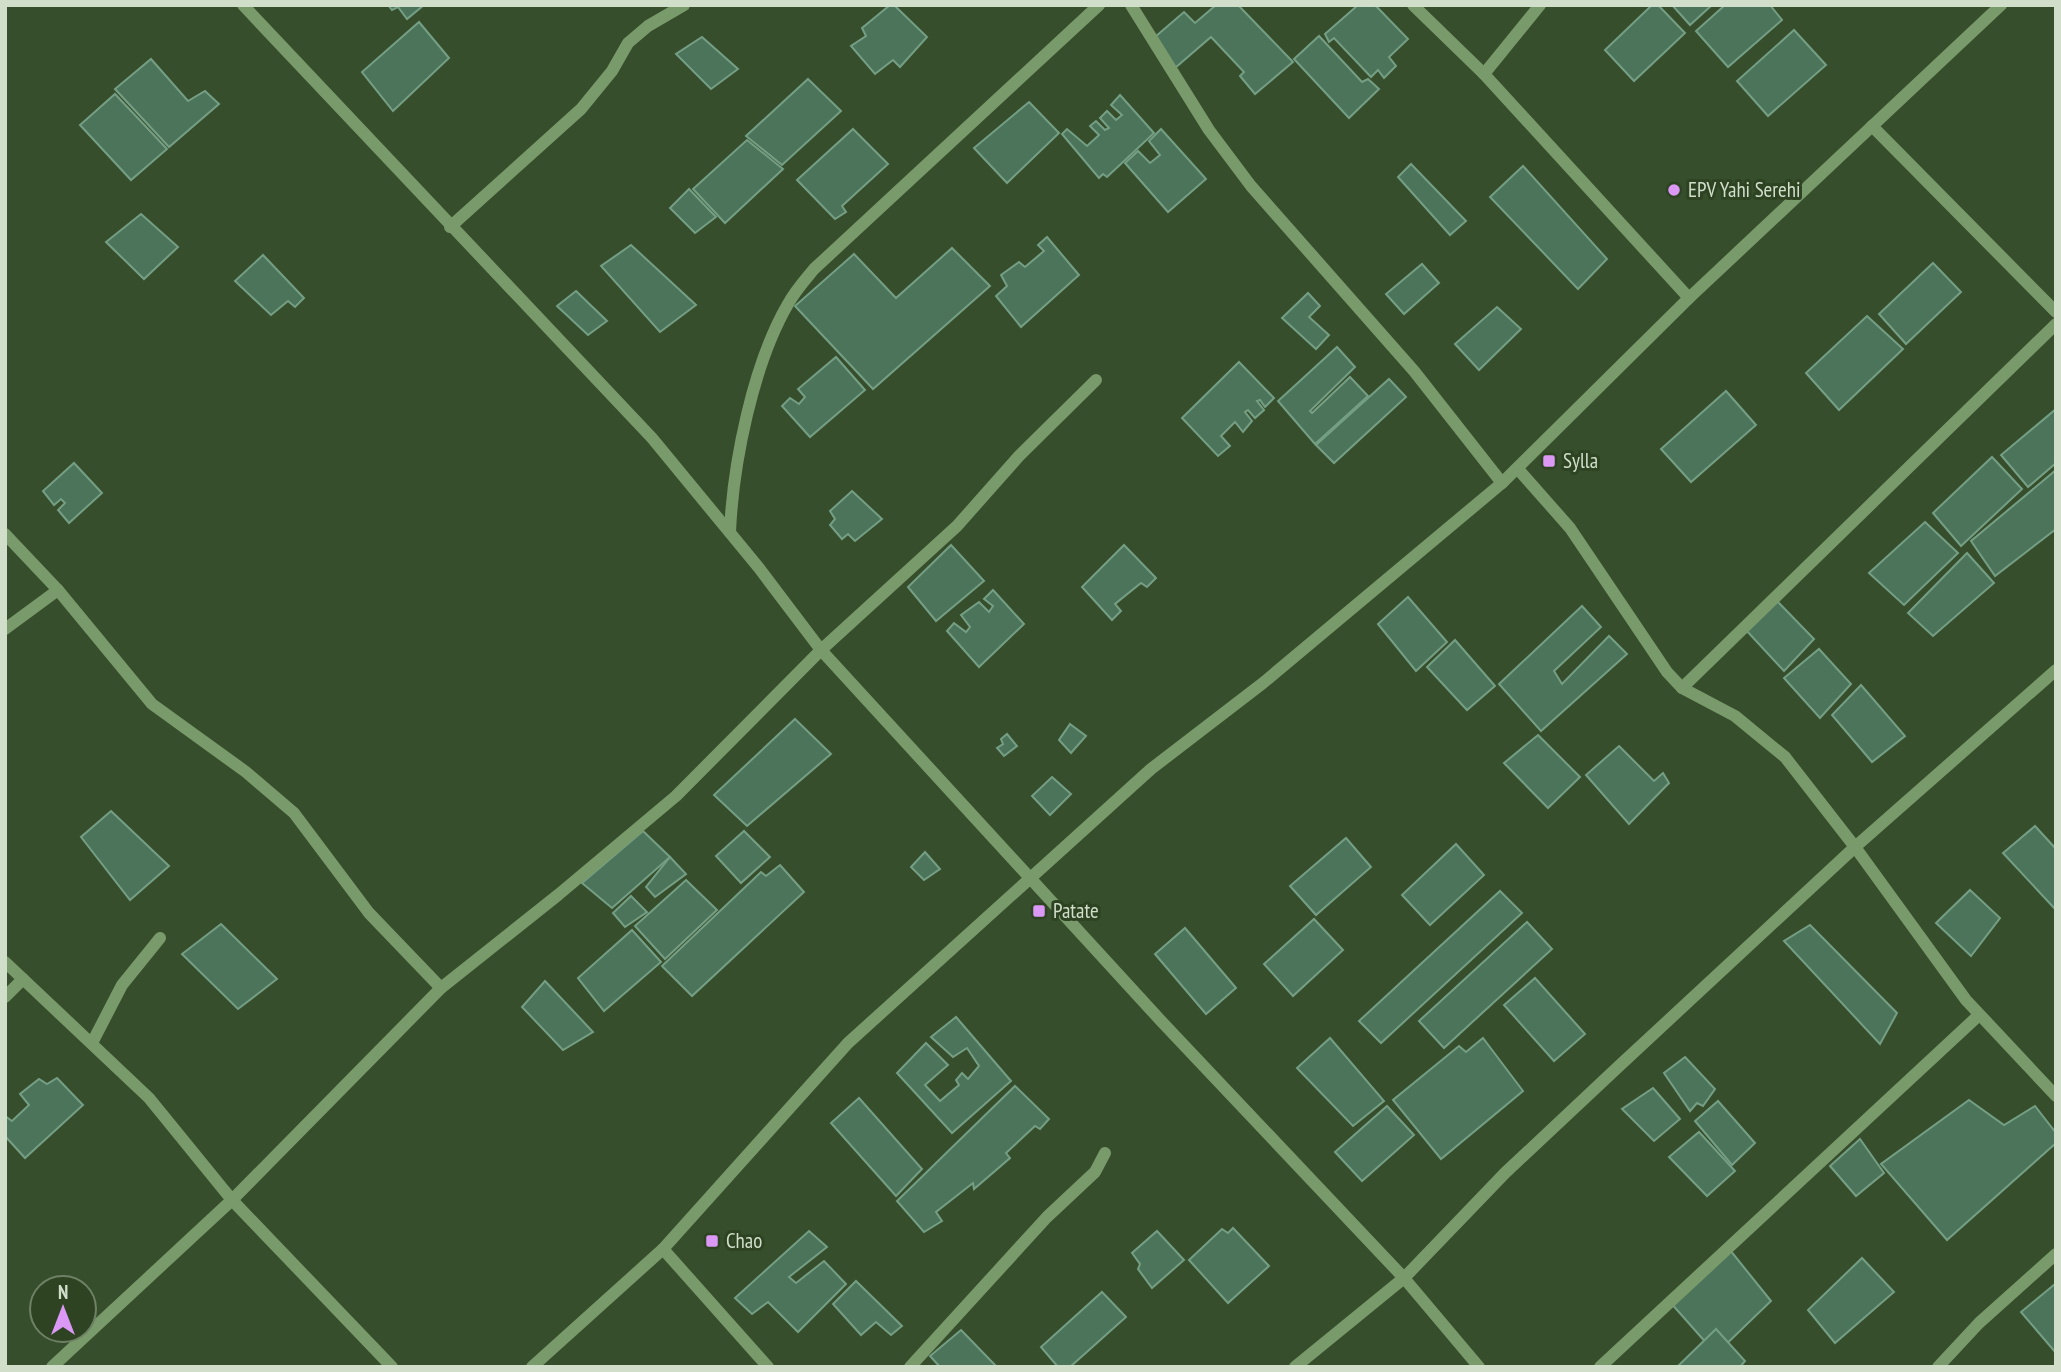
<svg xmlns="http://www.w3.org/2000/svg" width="2061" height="1372" viewBox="0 0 2061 1372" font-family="'PT Sans Narrow',sans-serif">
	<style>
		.building { fill: #4c745b; stroke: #759f84; stroke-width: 2 }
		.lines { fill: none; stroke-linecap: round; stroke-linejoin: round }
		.minor { stroke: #799a6b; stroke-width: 12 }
		.poi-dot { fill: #db99f5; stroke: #2d4322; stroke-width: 2.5 }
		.labels { text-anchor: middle; stroke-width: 6; stroke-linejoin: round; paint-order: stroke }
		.poi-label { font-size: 21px; fill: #d0deca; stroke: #2d4322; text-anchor: start }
	</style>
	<rect width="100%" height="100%" fill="#374e2c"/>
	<!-- building -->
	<g class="building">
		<path d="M388,5H424L407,19L398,7L392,10Z"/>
		<path d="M890,5H894L927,37L900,67L893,60L875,74L851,46L866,36L862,28Z"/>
		<path d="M1216,5H1238L1293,62L1255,94L1240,76L1244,72L1211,37L1175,68L1155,37L1184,12L1195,23Z"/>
		<path d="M1358,5H1375L1408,39L1389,57L1396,66L1384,78L1378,70L1371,77L1334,38L1329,42L1325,34Z"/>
		<path d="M1652,5H1658L1685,33L1634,81L1605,50Z"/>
		<path d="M1672,5H1712L1690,25Z"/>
		<path d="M1725,5H1770L1782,20L1728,67L1696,31Z"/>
		<path d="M419,22L449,58L393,111L362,72Z"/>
		<path d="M1794,30L1826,65L1768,116L1737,81Z"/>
		<path d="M1319,36L1362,82L1368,79L1379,89L1349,118L1294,59Z"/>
		<path d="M702,37L738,69L711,89L676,54Z"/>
		<path d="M151,59L188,101L205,91L219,104L169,147L115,89Z"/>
		<path d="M808,79L841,111L782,165L746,136Z"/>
		<path d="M115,94L167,149L131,180L80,125Z"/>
		<path d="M1120,95L1154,133L1107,177L1103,174L1099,178L1062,134L1067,129L1087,146L1099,135L1090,126L1096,121L1105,130L1109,128L1100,118L1107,111L1116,120L1122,115L1111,105Z"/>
		<path d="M1029,102L1059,133L1007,183L974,148Z"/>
		<path d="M853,129L888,164L842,206L846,212L835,219L797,180Z"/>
		<path d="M1161,129L1206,179L1168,212L1125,163L1138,151L1150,163L1160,155L1149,141Z"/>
		<path d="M747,140L783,169L725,223L693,189Z"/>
		<path d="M1411,164L1466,221L1450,235L1398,177Z"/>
		<path d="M1523,166L1607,259L1578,289L1490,197Z"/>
		<path d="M689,189L716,217L695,233L670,208Z"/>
		<path d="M141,214L178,247L144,279L106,242Z"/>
		<path d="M1047,237L1079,275L1021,327L996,296L1007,286L1001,275L1019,262L1025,267L1044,251L1038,245Z"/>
		<path d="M631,245L696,305L660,332L601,266Z"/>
		<path d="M952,248L990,286L873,389L795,306L854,254L896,298Z"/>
		<path d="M263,255L304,298L295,307L288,301L271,315L235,281Z"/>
		<path d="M1933,263L1961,292L1906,344L1879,314Z"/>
		<path d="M1422,264L1439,283L1404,314L1386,294Z"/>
		<path d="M576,291L607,321L588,335L557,306Z"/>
		<path d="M1308,293L1320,306L1309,317L1329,335L1316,349L1282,318Z"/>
		<path d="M1497,307L1521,329L1479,370L1455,344Z"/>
		<path d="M1867,316L1903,349L1839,410L1806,373Z"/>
		<path d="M1337,347L1355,367L1310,411L1312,413L1350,377L1368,396L1315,444L1278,401Z"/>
		<path d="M836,357L865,390L810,437L782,406L790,398L799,404L805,397L798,389Z"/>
		<path d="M1239,362L1274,398L1265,407L1260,400L1257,401L1264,410L1255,418L1248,410L1245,412L1252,421L1243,432L1235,422L1221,436L1230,446L1218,456L1182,418Z"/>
		<path d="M1389,379L1406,397L1334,463L1316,445Z"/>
		<path d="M1726,391L1756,425L1691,482L1661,449Z"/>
		<path d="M2056,409V463L2028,487L2001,455Z"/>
		<path d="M1992,457L2022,489L1961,546L1933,513Z"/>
		<path d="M74,463L102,493L69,523L58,510L65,503L61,499L54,505L43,491Z"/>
		<path d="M2056,470V529L1995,576L1971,541Z"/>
		<path d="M852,491L882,519L855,541L848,534L842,539L830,525L835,519L830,511Z"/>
		<path d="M1925,522L1958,553L1904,605L1869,573Z"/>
		<path d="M951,545L984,581L936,621L908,587Z"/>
		<path d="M1124,545L1156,578L1147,587L1141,583L1115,604L1121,611L1112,620L1082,587Z"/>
		<path d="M1967,553L1994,583L1933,636L1908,613Z"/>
		<path d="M993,590L1024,624L979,667L947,631L954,623L966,632L970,627L961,615L979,602L989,612L993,606L984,599Z"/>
		<path d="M1408,597L1447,642L1416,671L1378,624Z"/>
		<path d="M1776,600L1814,639L1784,671L1745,629Z"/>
		<path d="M1582,606L1601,627L1554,671L1562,684L1609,636L1627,654L1541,731L1499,684Z"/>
		<path d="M1455,640L1495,686L1467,710L1427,667Z"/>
		<path d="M1819,649L1851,684L1820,718L1784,678Z"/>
		<path d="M1861,685L1905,736L1872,762L1832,715Z"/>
		<path d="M795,719L831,754L747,826L714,795Z"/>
		<path d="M1070,724L1086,736L1071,753L1059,740Z"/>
		<path d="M1007,734L1017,746L1004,756L997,748L1003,744L1001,739Z"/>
		<path d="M1538,735L1580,777L1548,808L1504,763Z"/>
		<path d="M1619,746L1654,781L1663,773L1669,783L1629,824L1586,775Z"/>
		<path d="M1052,777L1071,794L1050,815L1032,796Z"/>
		<path d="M111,811L169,866L130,900L81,837Z"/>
		<path d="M2035,826L2056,849L2055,909L2003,853Z"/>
		<path d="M643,831L670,857L612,908L582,883Z"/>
		<path d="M744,831L770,857L741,883L716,856Z"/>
		<path d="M1346,838L1371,867L1316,915L1290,886Z"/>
		<path d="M1456,844L1484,875L1430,925L1402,895Z"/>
		<path d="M925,852L940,869L924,880L911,867Z"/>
		<path d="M670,857L686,874L655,897L646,887Z"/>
		<path d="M780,865L804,892L692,996L662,966L761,872L766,876Z"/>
		<path d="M686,880L717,910L665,959L635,926Z"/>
		<path d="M1970,890L2000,918L1971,956L1936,923Z"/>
		<path d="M1500,891L1522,913L1381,1043L1359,1021Z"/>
		<path d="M631,896L647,912L625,927L613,913Z"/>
		<path d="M1314,919L1343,950L1293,996L1264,964Z"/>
		<path d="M1527,922L1552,949L1444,1048L1419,1021Z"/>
		<path d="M221,924L277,979L238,1009L182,954Z"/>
		<path d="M1810,925L1897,1013L1880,1044L1784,941Z"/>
		<path d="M1185,928L1236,988L1206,1014L1155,954Z"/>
		<path d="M632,930L661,962L604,1011L578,978Z"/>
		<path d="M1535,978L1585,1034L1554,1061L1504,1005Z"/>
		<path d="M545,981L593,1032L563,1050L522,1007Z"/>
		<path d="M956,1017L1011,1081L952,1133L897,1073L926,1043L948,1065L925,1085L940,1101L959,1085L956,1080L962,1073L968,1079L979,1066L967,1048L953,1057L931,1037Z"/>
		<path d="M1330,1038L1384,1101L1353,1126L1297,1068Z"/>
		<path d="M1483,1038L1523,1091L1441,1159L1393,1100L1459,1046L1466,1052Z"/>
		<path d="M1685,1057L1715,1089L1703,1106L1697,1103L1690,1111L1664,1073Z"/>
		<path d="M57,1078L83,1105L25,1158L5,1136V1116L12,1121L29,1105L20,1094L39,1079L47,1084Z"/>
		<path d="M1015,1086L1049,1119L1040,1129L1035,1126L1006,1153L1010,1158L974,1189L973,1183L936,1212L942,1221L924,1232L897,1201Z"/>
		<path d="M1653,1088L1680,1119L1654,1141L1622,1109Z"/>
		<path d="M859,1098L922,1169L896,1196L831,1123Z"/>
		<path d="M1969,1100L2004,1125L2035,1106L2056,1133V1143L1947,1240L1881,1164Z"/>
		<path d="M1718,1101L1755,1143L1732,1165L1695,1121Z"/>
		<path d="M1387,1106L1414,1135L1362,1181L1335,1152Z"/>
		<path d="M1699,1132L1735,1171L1707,1196L1669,1157Z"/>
		<path d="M1860,1139L1884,1173L1856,1196L1830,1166Z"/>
		<path d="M1233,1228L1269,1266L1228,1303L1189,1260L1222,1229L1228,1233Z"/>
		<path d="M809,1231L827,1247L789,1277L796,1283L824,1261L846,1284L798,1332L768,1302L752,1314L735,1298Z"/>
		<path d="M1157,1231L1184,1260L1152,1288L1138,1269L1140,1264L1132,1253Z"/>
		<path d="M1730,1250L1771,1301L1716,1354L1670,1302Z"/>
		<path d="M1862,1258L1894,1292L1835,1343L1808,1310Z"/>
		<path d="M856,1281L902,1326L891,1335L876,1322L861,1335L833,1304Z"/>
		<path d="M2055,1284H2056V1353L2021,1312Z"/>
		<path d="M1102,1292L1126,1317L1070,1367H1058L1041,1347Z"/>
		<path d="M1716,1329L1745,1361L1740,1367H1677Z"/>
		<path d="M961,1330L997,1367H940L930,1356Z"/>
	</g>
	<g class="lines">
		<!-- minor -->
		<g class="minor">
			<path d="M243,5L652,438L759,568L821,650L1162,1022L1404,1278L1479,1367"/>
			<path d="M1131,5L1209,130L1251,186L1414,371L1502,483"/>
			<path d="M1413,5L1484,74L1689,298"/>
			<path d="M1484,74L1540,5"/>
			<path d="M1872,126L2056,312"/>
			<path d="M450,227L581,109L612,71L628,43L648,26L684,5"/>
			<path d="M1518,469L1570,528L1667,672L1682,688L1735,716L1785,757L1855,847L1966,1000L2056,1096"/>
			<path d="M730,532C733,463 753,364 788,304C795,291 805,280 814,269L1099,5"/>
			<path d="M5,534L58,590L152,704L246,772L294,813L369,913L441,988"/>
			<path d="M5,629L58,590"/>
			<path d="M1682,688L2056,324"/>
			<path d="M5,962L149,1098L232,1200L392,1367"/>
			<path d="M5,997L23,979"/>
			<path d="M92,1043L122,985L160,938"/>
			<path d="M663,1249L768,1367"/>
			<path d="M52,1367L232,1200L441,988L558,895L676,796L821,650L957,526L1019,456L1096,380"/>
			<path d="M532,1367L663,1249L848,1043L1151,769L1263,683L1502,483L1689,298L2001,5"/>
			<path d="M910,1367L1047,1217L1095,1172L1105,1153"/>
			<path d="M1295,1367L1404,1278L1505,1173L1618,1067L1855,847L2056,670"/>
			<path d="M1600,1367L1979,1015"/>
			<path d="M1938,1367L1979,1323L2056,1254"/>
		</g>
	</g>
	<!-- markers -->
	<g class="poi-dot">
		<circle cx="1674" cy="190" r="7"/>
		<rect x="1542" y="454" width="14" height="14" rx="3.5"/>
		<rect x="1032" y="904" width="14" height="14" rx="3.5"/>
		<rect x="705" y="1234" width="14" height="14" rx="3.5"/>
	</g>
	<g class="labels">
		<!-- poi labels -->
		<g class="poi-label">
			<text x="1688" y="197">EPV Yahi Serehi</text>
			<text x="1563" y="468">Sylla</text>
			<text x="1053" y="918">Patate</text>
			<text x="726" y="1248">Chao</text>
		</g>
	</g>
	<!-- border -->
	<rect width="2061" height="1372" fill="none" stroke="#d0deca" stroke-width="14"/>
	<!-- north arrow -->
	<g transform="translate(63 1309)"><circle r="33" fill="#2d4322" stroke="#6e8165" stroke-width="2"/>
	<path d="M0-5L12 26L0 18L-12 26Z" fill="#db99f5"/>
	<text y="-10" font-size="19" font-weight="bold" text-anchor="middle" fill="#d0deca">N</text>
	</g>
</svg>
